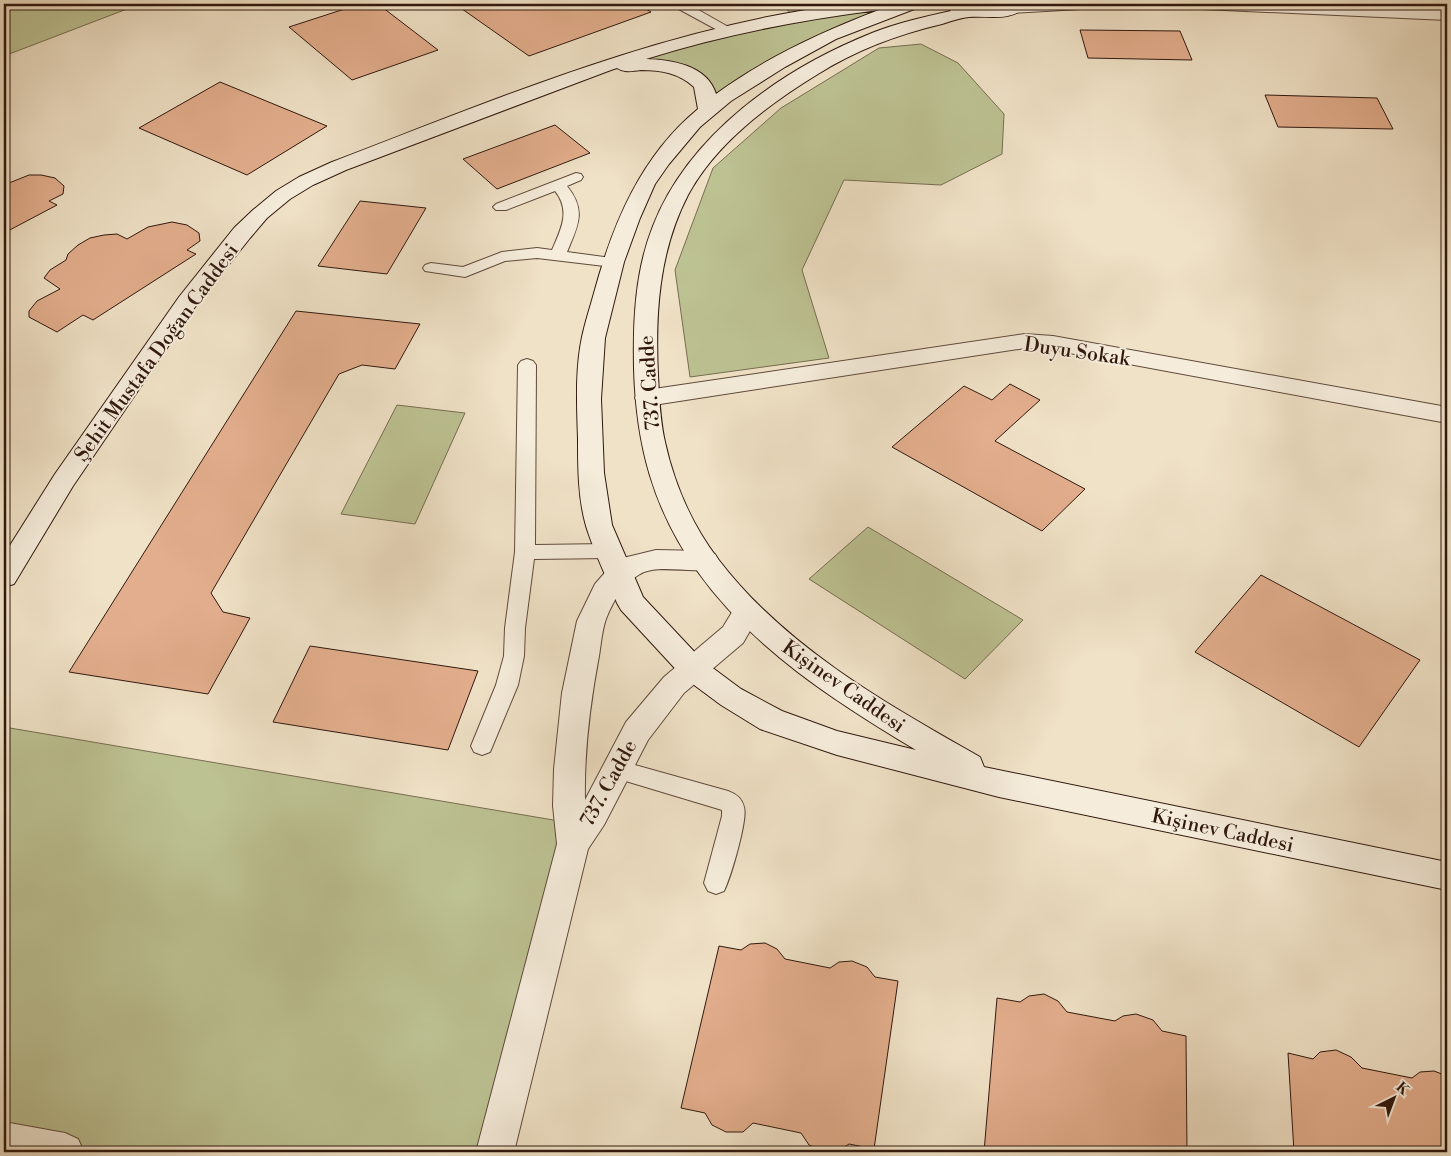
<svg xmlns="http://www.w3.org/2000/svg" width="1451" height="1156" viewBox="0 0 1451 1156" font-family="'Libre Bodoni',serif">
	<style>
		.green { fill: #bdc293; stroke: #766d50 }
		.building { fill: #e3ae8d; stroke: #30180e }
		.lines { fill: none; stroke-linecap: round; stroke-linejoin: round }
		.lane-casing { stroke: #604a3c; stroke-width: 2 }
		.street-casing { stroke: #604a3c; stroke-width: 2 }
		.secondary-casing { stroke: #30180e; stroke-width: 2 }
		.lane { fill: #f5ecdb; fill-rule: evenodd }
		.street { fill: #f5ecdb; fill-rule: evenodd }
		.secondary { fill: #f5ecdb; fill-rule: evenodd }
		.labels { text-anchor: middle; stroke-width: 4; stroke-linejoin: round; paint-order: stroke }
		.street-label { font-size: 20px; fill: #30180e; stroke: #f5ecdb }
	</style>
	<rect width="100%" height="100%" fill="#f0e2c7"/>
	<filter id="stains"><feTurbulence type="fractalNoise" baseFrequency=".004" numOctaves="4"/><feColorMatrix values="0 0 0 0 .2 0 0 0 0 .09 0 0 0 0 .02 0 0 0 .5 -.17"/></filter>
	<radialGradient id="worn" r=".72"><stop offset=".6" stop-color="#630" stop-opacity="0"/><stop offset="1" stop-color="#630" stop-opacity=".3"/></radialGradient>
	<!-- green -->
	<g class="green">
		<path d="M4,4H140L4,56Z"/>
		<path d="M780,4H911L859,23L708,110L686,73L637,64L653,49L793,15Z"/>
		<path d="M1202,4H1447V15Z"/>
		<path d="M921,44L958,63L1004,114L1002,154L941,185L844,180L802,270L829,358L690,377L675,270L713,168L781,108L879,48Z"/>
		<path d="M397,405L465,413L415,524L341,514Z"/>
		<path d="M868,527L1023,620L965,679L809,579Z"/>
		<path d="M4,727L571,823L573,844L495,1152H4Z"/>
	</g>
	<!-- building -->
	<g class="building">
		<path d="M360,4H378L438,50L352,80L289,27Z"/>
		<path d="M455,4H638L651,12L529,56Z"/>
		<path d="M1080,30L1180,31L1192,60L1088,58Z"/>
		<path d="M220,82L327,126L247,175L139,128Z"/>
		<path d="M1265,95L1377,98L1393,129L1278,127Z"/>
		<path d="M555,125L590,153L497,189L463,159Z"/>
		<path d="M29,175H41L55,178L64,186L63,194L49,201L57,205L4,233V185Z"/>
		<path d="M360,201L426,208L387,274L318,266Z"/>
		<path d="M172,222L187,225L199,233L200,241L187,250L196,254L93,320L83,315L57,332L29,317V311L37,301L60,289L44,278L50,270L66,260L68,254L78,245L90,238L104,235L117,234L127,239L148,227Z"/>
		<path d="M296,311L420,324L395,369L362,365L339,374L211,593L223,612L250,618L208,694L69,672Z"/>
		<path d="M1010,384L1040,400L995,441L1085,489L1042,531L892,447L964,386L992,400Z"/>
		<path d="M1261,575L1420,660L1359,747L1195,652Z"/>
		<path d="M310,646L478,671L448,750L273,722Z"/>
		<path d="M765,943L777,949L785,959L830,968L839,962L852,961L867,967L875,977L898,981L874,1149L849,1144L838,1151H824L809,1145L801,1133L753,1123L743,1132H726L712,1125L705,1113L681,1108L719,946L741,950L750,944Z"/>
		<path d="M1044,994L1058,1001L1067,1012L1115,1021L1123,1016L1136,1014L1153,1020L1162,1031L1186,1036L1187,1152H984L997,998L1020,1002L1029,996Z"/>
		<path d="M1336,1050L1351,1057L1362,1068L1412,1078L1420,1072L1434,1071L1447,1076V1152H1294L1288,1053L1313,1059L1320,1052Z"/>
	</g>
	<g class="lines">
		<!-- lane casing -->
		<g class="lane-casing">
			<g id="lane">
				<path d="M673,4H688L732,29L731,32H721L675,7Z"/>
				<path d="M576,173L581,174L583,177L581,180L567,186C587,211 578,225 567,252L619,259L621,262L619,265L613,267L537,258L505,261L465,277L425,271L423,268L425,265L431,263L463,267L502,252L537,248L552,250C561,229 571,211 555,191L506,210H496L493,207L496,204Z"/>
				<path d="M527,359L533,361L536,365L535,545L609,544L616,546L619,551L616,556L609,558L534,559L525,628L524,656L518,685L490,752L482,755L474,752L471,746L496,685L504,656L505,628L515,552L518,365L521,361Z"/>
				<path d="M617,760L728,791C736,794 742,798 744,807C748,819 731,877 724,891L716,894L708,891L704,883L722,816V810L609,776L606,769L609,762Z"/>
			</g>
		</g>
		<!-- street casing -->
		<g class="street-casing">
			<g id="street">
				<path d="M1005,4H1089L1086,8L1080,9L1011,13L1005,12L1002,8Z"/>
				<path d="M1193,4H1313L1447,10V20L1202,9L1196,8Z"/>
				<path d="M1025,334L1053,336L1447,407V423L1053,350L1025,348L647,406L638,404L635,398L638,392L647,390Z"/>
				<path d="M656,550L705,551L715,554L719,561L715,568C692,575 660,563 640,574C623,584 613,601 606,619C602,630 601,644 599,656C590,704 584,752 585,800L626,722L664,677L723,627L737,604L747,601L757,604L761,612L743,643L684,693L648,740L604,825L588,849L514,1152H476L557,844L553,806L554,769L562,693L577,621L595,584L609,568L623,558Z"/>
				<path d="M4,1122L65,1133L78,1139L84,1152H4Z"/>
			</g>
		</g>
		<!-- secondary casing -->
		<g class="secondary-casing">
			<path id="secondary" d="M847,4H887L886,7L896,4H920L917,8L836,39L785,67L731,101L700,127L669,164L655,184L640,218L624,262L605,338L601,399L604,473L612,525L643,597L702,660L741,689L782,711L837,731L916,750C836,702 753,649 698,572C653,509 636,445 634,368C633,321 635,271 653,226C689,134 782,69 872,33C897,23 924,17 951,11L945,6L947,4H964L987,8L1006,4H1027C1013,23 988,15 969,17C960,18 951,21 942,24C899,34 856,50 818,74C769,104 716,143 688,195C659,251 655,313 658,375C659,397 660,420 665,442C674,483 692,525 718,559C785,647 885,703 980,757L984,767L1447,862V890L999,797L837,755L760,729L721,705L682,676L621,610L617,603C607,578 594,552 586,526C578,498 578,467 578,439C577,406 575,370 582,337C585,322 590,308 594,293C613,223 641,156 698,109L694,87C679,73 661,70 641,70C632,71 624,73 617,68L611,70L346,170L313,185L290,199L267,218L250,238L195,307L73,486L14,584L4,587V555L55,474L179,297L234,228L253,210L276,191L299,177L332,162C500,98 667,26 847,4ZM879,10C821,32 765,58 716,94C707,65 672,60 646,59C722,35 799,20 879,10Z"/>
		</g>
		<!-- lane -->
		<use href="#lane" class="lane"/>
		<!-- street -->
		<use href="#street" class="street"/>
		<!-- secondary -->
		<use href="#secondary" class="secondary"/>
	</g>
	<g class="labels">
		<!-- street labels -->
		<g class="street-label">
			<text transform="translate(1077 351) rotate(8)" y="7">Duyu Sokak</text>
			<text transform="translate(156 352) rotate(-54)" y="7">Şehit Mustafa Doğan Caddesi</text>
			<text transform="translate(649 383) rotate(-94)" y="7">737. Cadde</text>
			<text transform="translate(844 686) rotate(35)" y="7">Kişinev Caddesi</text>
			<text transform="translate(608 783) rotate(-61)" y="7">737. Cadde</text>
			<text transform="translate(1223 830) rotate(12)" y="7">Kişinev Caddesi</text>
		</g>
	</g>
	<!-- margin -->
	<rect width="1451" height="1156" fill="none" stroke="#f0e2c7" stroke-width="20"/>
	<rect x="5" y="5" width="1441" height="1146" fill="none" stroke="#30180e" stroke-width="2.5"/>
	<rect x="10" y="10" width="1431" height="1136" fill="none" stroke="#30180e"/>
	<!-- north arrow -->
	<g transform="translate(1394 1098) rotate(42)" stroke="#f5ecdb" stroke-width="4" paint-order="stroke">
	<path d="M0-4L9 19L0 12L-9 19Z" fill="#30180e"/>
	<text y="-8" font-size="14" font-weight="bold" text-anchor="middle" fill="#30180e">K</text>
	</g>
	<rect width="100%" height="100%" filter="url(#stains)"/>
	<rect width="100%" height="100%" fill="url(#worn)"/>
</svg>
